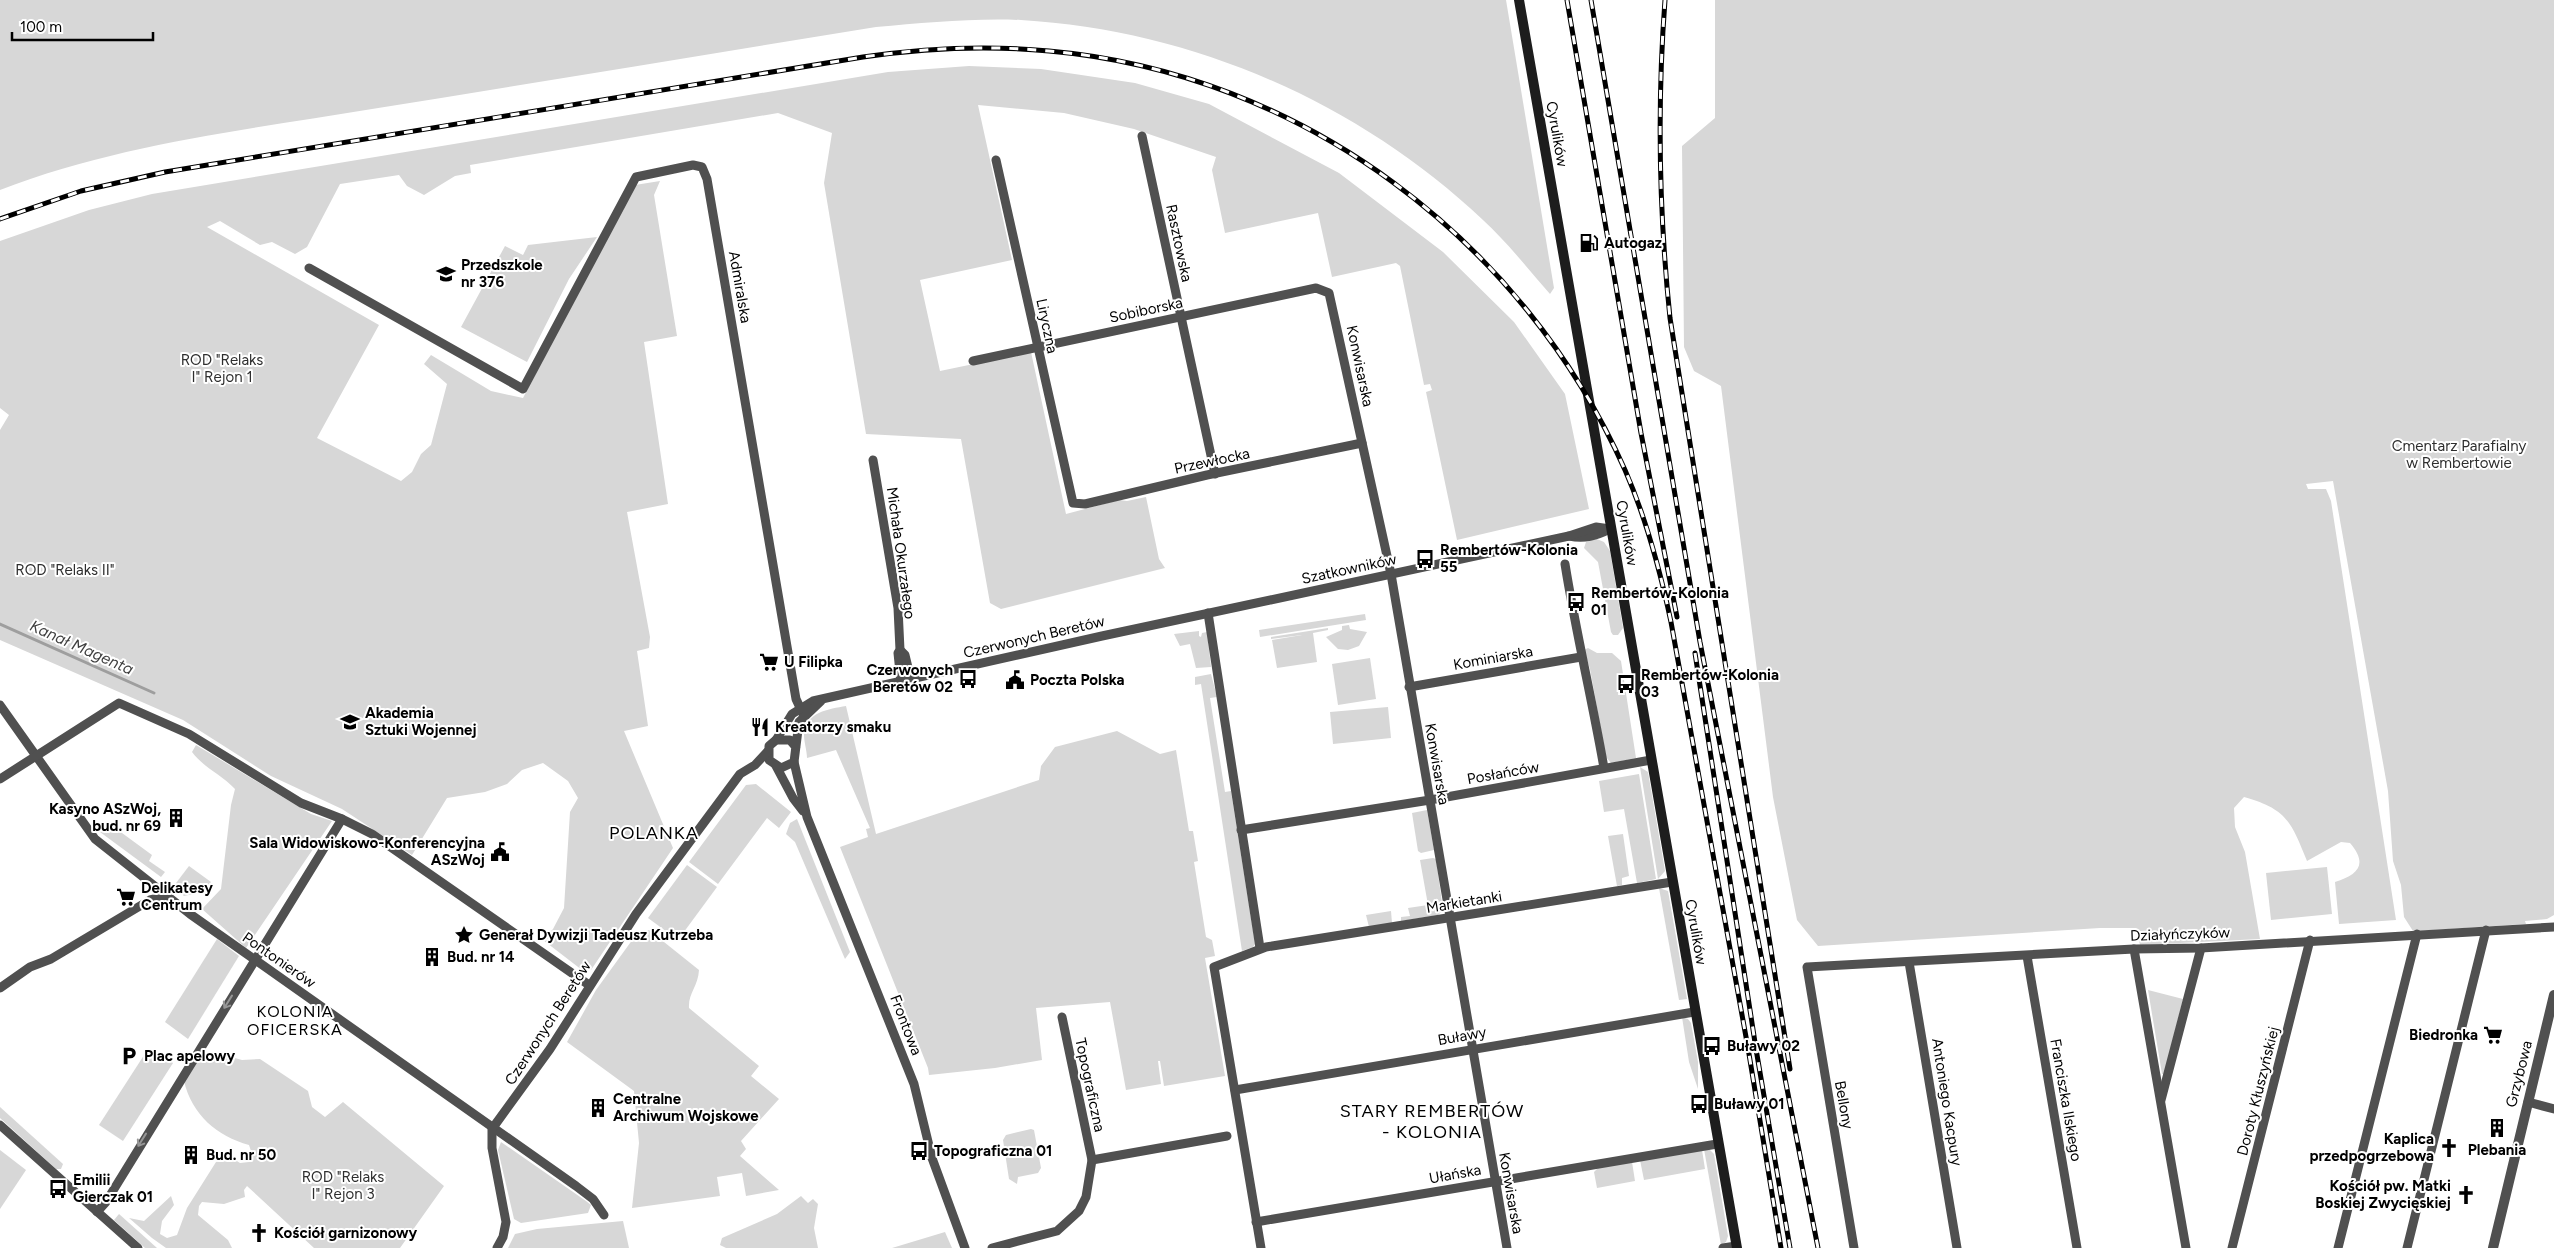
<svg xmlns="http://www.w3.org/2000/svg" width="2554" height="1248" viewBox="0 0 2554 1248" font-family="Figtree,sans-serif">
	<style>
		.green { fill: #d7d7d7 }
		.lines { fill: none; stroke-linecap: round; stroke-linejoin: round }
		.stream { stroke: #9e9e9e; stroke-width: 3 }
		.minor { stroke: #505050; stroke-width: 9 }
		.tertiary { stroke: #505050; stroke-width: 10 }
		.secondary { stroke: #1d1d1d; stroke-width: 10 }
		.rail-casing { stroke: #000; stroke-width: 5 }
		.rail { stroke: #fff; stroke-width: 3; stroke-dasharray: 9; stroke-linecap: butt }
		.oneway { stroke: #969696 }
		.labels { text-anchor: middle; stroke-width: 4; stroke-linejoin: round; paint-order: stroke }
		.street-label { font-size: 15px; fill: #000; stroke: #fff }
		.poi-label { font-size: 15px; font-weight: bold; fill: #000; stroke: #fff; text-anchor: start }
		.park-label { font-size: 15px; fill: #2e2e2e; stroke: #fff }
		.water-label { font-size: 16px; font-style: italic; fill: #3f3f3f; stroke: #fff }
		.neighbourhood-label { font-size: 16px; letter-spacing: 1px; fill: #000; stroke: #fff }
		.quarter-label { font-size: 18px; letter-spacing: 1px; fill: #000; stroke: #fff }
	</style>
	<rect width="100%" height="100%" fill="#fff"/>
	<!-- green -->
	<g class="green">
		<path d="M0,0H1506L1554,288L1550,294C1528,269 1507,242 1483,220C1358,102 1192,30 1021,20C972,18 924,23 876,27C708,54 540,82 372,109C246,130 119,144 0,190Z"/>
		<path d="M1715,0H2554V915L2547,919L2525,921L2526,924L2417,931H2413L2404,917L2401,885L2393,861L2388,791L2333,481L2306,484L2308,489H2326L2331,501L2396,920L2339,924L2335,882C2357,875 2369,865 2350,843L2341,842L2307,861C2291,822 2287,809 2244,797L2234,808L2235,827L2245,852L2260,939L2140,945L2136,928H2100L1818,946L1797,920L1773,797L1721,386L1694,371L1684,347L1682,146L1715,118Z"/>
		<path d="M969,66L1041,69L1135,83L1209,104L1339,173L1443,252L1514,322L1565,394L1589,509L1457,540L1426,392L1432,390L1430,384L1424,385L1400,266L1396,263L1332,277L1318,213L1225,233L1212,170L1216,157L1134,129L1064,113L978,105L1012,260L920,280L940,371L1031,352L1066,514L1119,500L1127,501L1146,497L1159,559L1165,568L1001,609L990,603L961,439L866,434L824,183L832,133L778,113L470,165L471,173L455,176L424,195L407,186L399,175L340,184L307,247L295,254L272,242L260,245L220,221L207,227L379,325L317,438L401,481L412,472L421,454L431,445L447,384L424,364L431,355L491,391L523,398L635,185L660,181L654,195L677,336L644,342L668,504L627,512L650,637L649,648L637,651L648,726L624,731L673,848L591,970H582L543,940L553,929L564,908L570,812L578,798L568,781L543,763L522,770L507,784L485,792L447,798L412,855L342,809L271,776L183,720L0,640V430L9,415L0,408V241L89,210L152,194L888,72Z"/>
		<path d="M597,237L569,279L527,362L461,327L505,246L523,255L528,245Z"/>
		<path d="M1597,539L1604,542L1610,551L1623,628L1618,635H1613L1611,632L1598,562L1584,548L1586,542Z"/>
		<path d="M1365,614L1366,620L1260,637L1259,630Z"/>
		<path d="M1349,625L1350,629L1367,632L1359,646L1348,650L1338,649L1326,637L1342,630V626Z"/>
		<path d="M1328,628V630L1313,633L1317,662L1277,668L1272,640L1302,635L1271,639V637Z"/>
		<path d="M1199,631V636L1201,637L1202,633L1207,632L1211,667L1196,668L1190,644L1180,646L1174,634Z"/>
		<path d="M1588,648L1597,653H1612L1621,661L1636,758L1611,763L1606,757L1590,669L1584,650Z"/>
		<path d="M1370,658L1376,699L1338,705L1332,664Z"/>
		<path d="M1211,674L1217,697L1210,698L1225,792L1231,791L1255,944L1253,947L1242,951L1201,684L1195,685V677Z"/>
		<path d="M846,706L876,834L1039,780L1041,766L1055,747L1117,731L1160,754L1176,750L1189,831H1193L1198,861L1194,862L1206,937L1212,940L1215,956L1205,958L1225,1076L1164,1086L1160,1061H1158L1161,1084L1126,1090L1110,1002L1036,1008L1042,1060L995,1068L929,1075L928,1068L840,847L868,837L866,829L870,828L836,750L807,758C807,751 804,742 804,735C805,712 829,709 846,706Z"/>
		<path d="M1388,707L1391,738L1333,744L1330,712Z"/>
		<path d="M196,745L311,814L332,821L246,948L202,909L221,889L231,805L235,789C221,774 205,769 192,752Z"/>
		<path d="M1640,767L1648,772L1665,871L1658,879Z"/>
		<path d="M1639,774L1656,879L1637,883L1624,809L1604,812L1599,781Z"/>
		<path d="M756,784L791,812L779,828L767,818L718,884L689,862L746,785Z"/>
		<path d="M1427,810L1434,850L1421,853L1418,851L1412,813Z"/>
		<path d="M797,819L850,952L845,959L795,842L786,834L790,823Z"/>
		<path d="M107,822L152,855L149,861L165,872L161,877L100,832L99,828Z"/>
		<path d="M1623,834L1629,876L1622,878V885L1617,886L1608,836Z"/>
		<path d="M1433,858L1436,859L1443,910L1438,915L1401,921V917L1410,916L1408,908L1428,905L1420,860Z"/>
		<path d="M687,865L717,887L678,940L648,918Z"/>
		<path d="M189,866L211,882L203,892L184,896L173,887Z"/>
		<path d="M2327,867L2332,914L2271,920L2266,873Z"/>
		<path d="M1659,888L1668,891L1687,999L1679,1000Z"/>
		<path d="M1391,911L1392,923L1369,927L1366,915Z"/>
		<path d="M649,930L699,970C698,987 688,993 689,1008L759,1066L751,1076L779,1099L741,1141L746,1149L740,1156L779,1190L746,1196L742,1173L717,1177L720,1196L632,1208L639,1143L634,1091L567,1042L596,990L638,932Z"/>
		<path d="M217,939L239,956L188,1039L165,1022Z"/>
		<path d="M2148,990L2183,999L2164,1074H2162Z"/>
		<path d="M1682,1017L1688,1019L1691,1023L1698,1062V1089L1689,1062Z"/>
		<path d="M148,1049L173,1063L123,1141L99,1125Z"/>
		<path d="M199,1053H217L242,1060L260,1059L308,1091L312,1107L325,1117L343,1102L444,1186L400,1248H314L247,1186L244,1190L245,1197L224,1204L202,1202L199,1206L198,1215L228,1240L232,1248H166L152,1238L129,1218L144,1221L171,1196L174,1205L162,1221L160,1234L167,1238L177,1235L187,1208L216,1162L232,1158L240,1163L249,1162L251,1151L249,1145C217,1136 192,1115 184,1081Z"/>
		<path d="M0,1107L63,1164L61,1169H56L0,1118Z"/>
		<path d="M1031,1129L1034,1130L1041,1168L1038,1173L1018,1177L1017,1184L1009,1179L1003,1140L1006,1135Z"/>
		<path d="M501,1142L586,1201L591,1205L588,1213L521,1223L514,1219L498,1150Z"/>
		<path d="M1704,1149H1709L1714,1154L1728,1236L1726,1242L1721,1245Z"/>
		<path d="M0,1150L26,1170L0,1209Z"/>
		<path d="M1702,1150L1705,1169L1644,1180L1640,1160Z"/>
		<path d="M1632,1162L1635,1181L1597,1188L1594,1172L1598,1168Z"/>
		<path d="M801,1196L808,1203L813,1199L818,1204L814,1228L818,1248H726L720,1245L722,1238L777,1214Z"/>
		<path d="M119,1214L157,1248H145L114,1220Z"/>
		<path d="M623,1221L629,1248H508L515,1234L537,1229Z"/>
		<path d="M945,1232L952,1248H892Z"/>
	</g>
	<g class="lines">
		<!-- stream -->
		<path class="stream" d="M0,624L154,693"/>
		<!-- minor -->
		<g class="minor">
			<path d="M1142,136L1215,474"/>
			<path d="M996,160L1073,503L1085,504L1207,475L1362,443"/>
			<path d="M309,268L523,389L636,177L693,165L702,167L707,179L796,699L804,716"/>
			<path d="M973,361L1316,288L1329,293L1391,574L1507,1248"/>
			<path d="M873,460L898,608L900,650L898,653L901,682"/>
			<path d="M1569,536C1585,539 1596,536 1610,529"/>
			<path d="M1565,564C1576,633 1592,699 1604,768"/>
			<path d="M1208,613L1260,948"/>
			<path d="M900,650L905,655L911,680"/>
			<path d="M1409,687L1581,657"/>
			<path d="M0,705L95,839L190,914L576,1186L593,1199L604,1215"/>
			<path d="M776,740L792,714L813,701L1102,636L1569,536L1596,527L1610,529"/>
			<path d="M796,747L790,740H776L769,746V760L781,768L794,762L799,722L821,701"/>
			<path d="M794,762L807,817L914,1084L932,1158L965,1248"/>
			<path d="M776,766L793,798L803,811"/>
			<path d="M0,779L119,703L189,734L301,803L342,819L372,834L589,985"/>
			<path d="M1241,830L1430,800L1651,760"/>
			<path d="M2134,949L2186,1248"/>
			<path d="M2027,956L2077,1248"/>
			<path d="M1909,962L1957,1248"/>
			<path d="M0,988L30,967L51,959L150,900L167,896"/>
			<path d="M1235,1090L1694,1012"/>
			<path d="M2161,1100L2201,948"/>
			<path d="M2528,1102L2554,1109"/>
			<path d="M0,1125L138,1248"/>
			<path d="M1092,1160L1227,1136"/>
			<path d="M97,1212L106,1202L342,819"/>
			<path d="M1256,1222L1717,1144"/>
			<path d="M497,1248L503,1237L506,1222L492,1148V1129L550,1049L636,914L740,774L755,765L768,751"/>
			<path d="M992,1248L1057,1231L1079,1211L1086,1197L1092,1160L1062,1017"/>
			<path d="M1261,1248L1214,967L1266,947L1672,882"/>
			<path d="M1723,1248L1736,1246"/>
			<path d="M1854,1248L1807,967L2134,949L2201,948L2554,927"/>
			<path d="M2232,1248L2310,940"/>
			<path d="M2338,1248L2417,934"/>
			<path d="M2407,1248L2486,930"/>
		</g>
		<!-- tertiary -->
		<path class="tertiary" d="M2493,1248L2554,995"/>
		<!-- secondary -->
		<path class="secondary" d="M1519,0L1737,1248"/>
		<!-- rail casing -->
		<g class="rail-casing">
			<g id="rail">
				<path d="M1567,0L1641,433L1677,617"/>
				<path d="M1591,0L1700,642L1818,1248"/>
				<path d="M1665,0C1657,106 1659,212 1670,318L1790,1069"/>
				<path d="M0,219L81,191L165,172L863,57C925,48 986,45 1049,51C1301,73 1523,240 1625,470C1646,518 1660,570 1671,622L1748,1048L1781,1248"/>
				<path d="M1695,653L1756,1049L1790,1248"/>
			</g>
		</g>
		<!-- rail -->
		<use href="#rail" class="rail"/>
	</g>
	<!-- one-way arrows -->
	<defs><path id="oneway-shaft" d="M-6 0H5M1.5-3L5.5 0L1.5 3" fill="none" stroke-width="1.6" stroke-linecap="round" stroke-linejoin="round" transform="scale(1.25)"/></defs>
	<g class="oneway">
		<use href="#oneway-shaft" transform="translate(228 1002) rotate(122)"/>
		<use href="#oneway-shaft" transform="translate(142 1140) rotate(122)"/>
	</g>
	<!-- icons -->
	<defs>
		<g id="fuel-bare" transform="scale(1.5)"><path d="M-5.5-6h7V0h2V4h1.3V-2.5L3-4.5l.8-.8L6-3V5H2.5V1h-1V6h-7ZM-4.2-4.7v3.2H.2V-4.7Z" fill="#000" stroke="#fff" stroke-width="2.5" paint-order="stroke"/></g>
		<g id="school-bare" transform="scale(1.5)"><path d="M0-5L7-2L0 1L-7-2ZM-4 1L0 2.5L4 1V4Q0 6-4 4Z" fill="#000" stroke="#fff" stroke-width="2.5" paint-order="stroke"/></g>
		<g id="bus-bare" transform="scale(1.5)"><path d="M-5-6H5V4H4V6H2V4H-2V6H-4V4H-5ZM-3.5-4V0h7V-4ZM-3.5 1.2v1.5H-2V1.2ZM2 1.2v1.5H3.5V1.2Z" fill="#000" stroke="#fff" stroke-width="2.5" paint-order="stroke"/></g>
		<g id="supermarket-bare" transform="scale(1.5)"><path d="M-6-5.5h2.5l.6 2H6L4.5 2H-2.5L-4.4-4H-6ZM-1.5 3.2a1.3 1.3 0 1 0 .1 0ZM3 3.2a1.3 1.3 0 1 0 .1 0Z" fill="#000" stroke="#fff" stroke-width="2.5" paint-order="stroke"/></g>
		<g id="civic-bare" transform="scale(1.5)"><path d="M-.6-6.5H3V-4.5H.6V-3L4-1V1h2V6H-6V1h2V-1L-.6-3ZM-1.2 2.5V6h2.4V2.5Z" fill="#000" stroke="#fff" stroke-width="2.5" paint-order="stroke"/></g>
		<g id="university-bare" transform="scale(1.5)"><path d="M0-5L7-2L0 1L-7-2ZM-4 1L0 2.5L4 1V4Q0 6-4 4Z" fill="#000" stroke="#fff" stroke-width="2.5" paint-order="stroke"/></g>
		<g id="restaurant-bare" transform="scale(1.5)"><path d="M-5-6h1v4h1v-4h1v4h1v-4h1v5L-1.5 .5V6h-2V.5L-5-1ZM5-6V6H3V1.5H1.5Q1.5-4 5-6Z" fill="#000" stroke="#fff" stroke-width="2.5" paint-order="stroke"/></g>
		<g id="building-bare" transform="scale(1.5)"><path d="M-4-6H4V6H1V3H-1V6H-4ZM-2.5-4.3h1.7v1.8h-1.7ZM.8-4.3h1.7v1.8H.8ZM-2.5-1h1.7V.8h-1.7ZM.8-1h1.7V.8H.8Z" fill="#000" stroke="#fff" stroke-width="2.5" paint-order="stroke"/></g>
		<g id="sight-bare" transform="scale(1.5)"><path d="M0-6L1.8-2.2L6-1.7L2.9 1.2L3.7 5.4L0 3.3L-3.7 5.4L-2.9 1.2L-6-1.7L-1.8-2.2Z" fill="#000" stroke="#fff" stroke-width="2.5" paint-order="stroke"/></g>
		<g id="parking-bare" transform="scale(1.5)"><path d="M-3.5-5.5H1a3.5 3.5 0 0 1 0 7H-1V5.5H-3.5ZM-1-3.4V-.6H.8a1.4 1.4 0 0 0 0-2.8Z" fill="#000" stroke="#fff" stroke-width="2.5" paint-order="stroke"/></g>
		<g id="church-bare" transform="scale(1.5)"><path d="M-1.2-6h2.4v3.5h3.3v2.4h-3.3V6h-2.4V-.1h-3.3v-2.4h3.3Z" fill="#000" stroke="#fff" stroke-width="2.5" paint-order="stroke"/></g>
	</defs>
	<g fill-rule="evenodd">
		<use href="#fuel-bare" x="1589" y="243"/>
		<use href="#school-bare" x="446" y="274"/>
		<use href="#bus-bare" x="1425" y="559"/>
		<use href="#bus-bare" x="1576" y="602"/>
		<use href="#supermarket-bare" x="769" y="662"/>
		<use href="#bus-bare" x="968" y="679"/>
		<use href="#civic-bare" x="1015" y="680"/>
		<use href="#bus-bare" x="1626" y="684"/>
		<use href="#university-bare" x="350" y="722"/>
		<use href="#restaurant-bare" x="760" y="727"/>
		<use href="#building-bare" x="176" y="818"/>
		<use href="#civic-bare" x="500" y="852"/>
		<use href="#supermarket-bare" x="126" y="897"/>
		<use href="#sight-bare" x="464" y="935"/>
		<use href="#building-bare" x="432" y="957"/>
		<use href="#supermarket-bare" x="2493" y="1035"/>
		<use href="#bus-bare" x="1712" y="1046"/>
		<use href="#parking-bare" x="129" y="1056"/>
		<use href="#bus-bare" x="1699" y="1104"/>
		<use href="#building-bare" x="598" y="1108"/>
		<use href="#building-bare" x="2497" y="1128"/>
		<use href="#church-bare" x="2449" y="1148"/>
		<use href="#bus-bare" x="919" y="1151"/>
		<use href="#building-bare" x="191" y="1155"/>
		<use href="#bus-bare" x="58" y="1189"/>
		<use href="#church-bare" x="2466" y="1195"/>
		<use href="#church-bare" x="259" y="1233"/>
	</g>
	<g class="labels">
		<!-- street labels -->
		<g class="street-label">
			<text transform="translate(1557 134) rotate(80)" y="5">Cyrulików</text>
			<text transform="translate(1179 243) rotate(78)" y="5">Rasztowska</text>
			<text transform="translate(740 287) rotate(80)" y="5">Admiralska</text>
			<text transform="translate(1146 310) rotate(-12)" y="5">Sobiborska</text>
			<text transform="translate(1047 326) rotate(78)" y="5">Liryczna</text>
			<text transform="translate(1360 366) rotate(78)" y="5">Konwisarska</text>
			<text transform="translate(1212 461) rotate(-12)" y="5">Przewłocka</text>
			<text transform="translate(1627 533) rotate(80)" y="5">Cyrulików</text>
			<text transform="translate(901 553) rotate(82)" y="5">Michała Okurzałego</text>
			<text transform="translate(1349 569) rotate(-12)" y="5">Szatkowników</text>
			<text transform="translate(1034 637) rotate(-13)" y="5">Czerwonych Beretów</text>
			<text transform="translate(1493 658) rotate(-10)" y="5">Kominiarska</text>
			<text transform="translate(1437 764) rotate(80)" y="5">Konwisarska</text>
			<text transform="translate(1503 773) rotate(-10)" y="5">Posłańców</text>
			<text transform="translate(1464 902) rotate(-9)" y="5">Markietanki</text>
			<text transform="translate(1696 932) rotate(80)" y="5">Cyrulików</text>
			<text transform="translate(2180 934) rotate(-2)" y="5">Działyńczyków</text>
			<text transform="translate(279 960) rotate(35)" y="5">Pontonierów</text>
			<text transform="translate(548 1023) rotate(-57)" y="5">Czerwonych Beretów</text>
			<text transform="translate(906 1025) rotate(69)" y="5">Frontowa</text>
			<text transform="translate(1462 1036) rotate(-10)" y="5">Buławy</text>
			<text transform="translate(2519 1074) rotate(-76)" y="5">Grzybowa</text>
			<text transform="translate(1090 1085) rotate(78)" y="5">Topograficzna</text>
			<text transform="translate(2258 1091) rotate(-76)" y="5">Doroty Kłuszyńskiej</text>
			<text transform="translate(2066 1100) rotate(80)" y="5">Franciszka Ilskiego</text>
			<text transform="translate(1947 1102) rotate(81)" y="5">Antoniego Kacpury</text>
			<text transform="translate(1844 1105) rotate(80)" y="5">Bellony</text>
			<text transform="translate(1455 1174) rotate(-10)" y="5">Ułańska</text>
			<text transform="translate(1511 1193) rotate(80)" y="5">Konwisarska</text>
		</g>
		<!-- poi labels -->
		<g class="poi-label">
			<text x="1604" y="248">Autogaz</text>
			<text x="461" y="270">Przedszkole<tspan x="461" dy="17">nr 376</tspan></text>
			<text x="1440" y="555">Rembertów-Kolonia<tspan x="1440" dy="17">55</tspan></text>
			<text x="1591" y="598">Rembertów-Kolonia<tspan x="1591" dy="17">01</tspan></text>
			<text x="784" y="667">U Filipka</text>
			<text x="953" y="675" text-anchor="end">Czerwonych<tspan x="953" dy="17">Beretów 02</tspan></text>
			<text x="1641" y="680">Rembertów-Kolonia<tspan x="1641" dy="17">03</tspan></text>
			<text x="1030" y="685">Poczta Polska</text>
			<text x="365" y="718">Akademia<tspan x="365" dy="17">Sztuki Wojennej</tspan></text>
			<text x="775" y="732">Kreatorzy smaku</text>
			<text x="161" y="814" text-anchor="end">Kasyno ASzWoj,<tspan x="161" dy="17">bud. nr 69</tspan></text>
			<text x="485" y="848" text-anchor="end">Sala Widowiskowo-Konferencyjna<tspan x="485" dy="17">ASzWoj</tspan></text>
			<text x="141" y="893">Delikatesy<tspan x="141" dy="17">Centrum</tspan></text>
			<text x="479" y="940">Generał Dywizji Tadeusz Kutrzeba</text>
			<text x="447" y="962">Bud. nr 14</text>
			<text x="2478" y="1040" text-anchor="end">Biedronka</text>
			<text x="1727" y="1051">Buławy 02</text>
			<text x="144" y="1061">Plac apelowy</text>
			<text x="613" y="1104">Centralne<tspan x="613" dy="17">Archiwum Wojskowe</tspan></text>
			<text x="1714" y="1109">Buławy 01</text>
			<text x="2434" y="1144" text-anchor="end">Kaplica<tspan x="2434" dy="17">przedpogrzebowa</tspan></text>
			<text x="2497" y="1155" text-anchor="middle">Plebania</text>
			<text x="934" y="1156">Topograficzna 01</text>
			<text x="206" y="1160">Bud. nr 50</text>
			<text x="73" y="1185">Emilii<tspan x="73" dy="17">Gierczak 01</tspan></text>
			<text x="2451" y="1191" text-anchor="end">Kościół pw. Matki<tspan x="2451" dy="17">Boskiej Zwycięskiej</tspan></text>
			<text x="274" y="1238">Kościół garnizonowy</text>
		</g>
		<!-- park labels -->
		<g class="park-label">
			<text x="222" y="365">ROD "Relaks<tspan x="222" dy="17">I" Rejon 1</tspan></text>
			<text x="2459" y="451">Cmentarz Parafialny<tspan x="2459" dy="17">w Rembertowie</tspan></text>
			<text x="65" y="575">ROD "Relaks II"</text>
			<text x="343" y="1182">ROD "Relaks<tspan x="343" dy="17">I" Rejon 3</tspan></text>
		</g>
		<!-- water labels -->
		<g class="water-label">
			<text transform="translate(82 647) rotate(24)" y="6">Kanał Magenta</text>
		</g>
		<!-- neighbourhood labels -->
		<g class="neighbourhood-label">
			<text x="295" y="1017">KOLONIA<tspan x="295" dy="18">OFICERSKA</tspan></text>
		</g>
		<!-- quarter labels -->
		<g class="quarter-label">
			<text x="654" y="839">POLANKA</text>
			<text x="1432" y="1117">STARY REMBERTÓW<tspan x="1432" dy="21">- KOLONIA</tspan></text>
		</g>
	</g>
	<!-- scale -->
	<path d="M12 32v8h141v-8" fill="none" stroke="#000000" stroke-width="2.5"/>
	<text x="20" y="32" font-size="15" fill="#000000" stroke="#ffffff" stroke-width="4" paint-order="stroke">100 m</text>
</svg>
